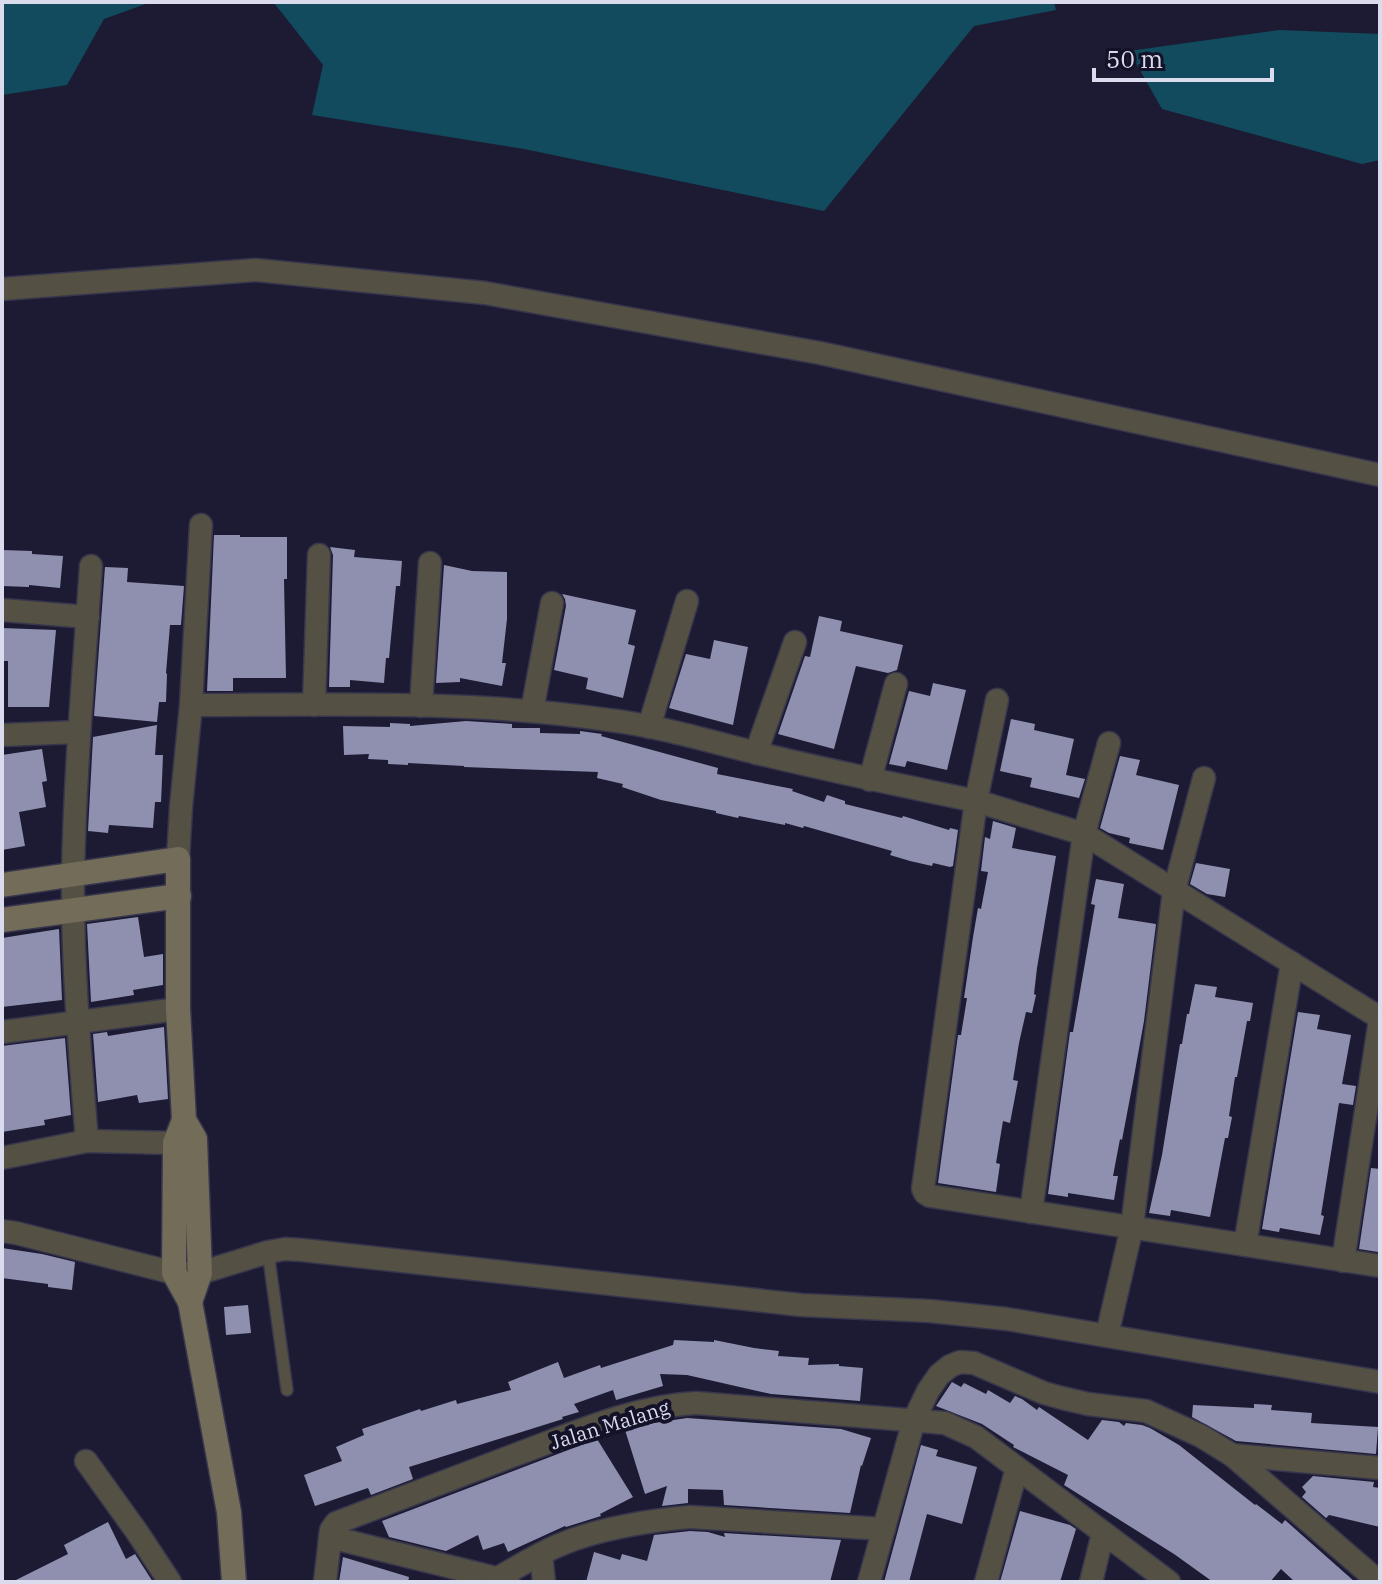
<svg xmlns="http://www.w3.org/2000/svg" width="1382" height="1584" viewBox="0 0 1382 1584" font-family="'IBM Plex Serif',serif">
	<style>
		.water { fill: #114b5d }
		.building { fill: #8f90af }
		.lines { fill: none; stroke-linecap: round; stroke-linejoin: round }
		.lane-casing { stroke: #37364d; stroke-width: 14 }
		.street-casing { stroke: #37364d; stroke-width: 25 }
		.secondary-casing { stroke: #37364d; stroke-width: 27 }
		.lane { stroke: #545043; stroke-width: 11 }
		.street { stroke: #545043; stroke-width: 22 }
		.secondary { stroke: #726c58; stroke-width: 24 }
		.labels { text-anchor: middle; stroke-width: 8; stroke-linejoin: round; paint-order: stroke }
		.street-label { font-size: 20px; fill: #dadbec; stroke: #131229 }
	</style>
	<rect width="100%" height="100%" fill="#1c1b33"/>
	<!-- water -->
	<g class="water">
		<path d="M2,2H151L104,19L67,85L2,95Z"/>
		<path d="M270,2H1054L1056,10L974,26L824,211L524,149L312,115L323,65L274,3Z"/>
		<path d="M1279,30L1380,34V160L1362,164L1162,109L1129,51Z"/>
	</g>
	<!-- building -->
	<g class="building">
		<path d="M214,535H240V537H287V579H284L286,678H233V691H207Z"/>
		<path d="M330,547L355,550L354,557L402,561L400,586H396L389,658H386L384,683L350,680V687H329L333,555Z"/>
		<path d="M2,550L32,551V554L63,556L60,588L29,585V587L2,586Z"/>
		<path d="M444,565L472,571L507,572V619L502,663H506L502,686L460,678V682L436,683Z"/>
		<path d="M105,567L128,568L127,582L184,586L181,625H170L166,673L167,674L166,702H159L157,722L94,716Z"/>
		<path d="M562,594L636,610L628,644L635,646L623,698L586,689L588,678L554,670L566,606L565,599Z"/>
		<path d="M819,616L842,621L840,631L903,645L897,670L888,673L856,666L834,749L778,734L805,656L810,657Z"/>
		<path d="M2,628L56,630L49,707H8V661H2Z"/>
		<path d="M714,640L748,647L733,725L669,708L686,654L710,659Z"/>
		<path d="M933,683L966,690L947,770L907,761L905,767L889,764L909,691L930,696Z"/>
		<path d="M1011,719L1035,724L1034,730L1074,739L1066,775L1085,779L1079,798L1030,787L1032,778L1000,771Z"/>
		<path d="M466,721L512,724V728H540V733L580,734V731L602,734L601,736L718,768L717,774L793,789L792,791L824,802L827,795L845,801V804L902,818L903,816L949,830L950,828L958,830L953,866L950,867L933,863L932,866L910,861L890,855L892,851L804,826L803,828L785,823V825L739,816L738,818L716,813V811L661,800L622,787L623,784L597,778L598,772L464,767V766L408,763V765L388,764V760L368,759L369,754L344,755L343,726L390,727V723L410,724V726Z"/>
		<path d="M157,725L155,755H163L162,780L161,802H155L153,828L109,825L108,833L88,831L93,737Z"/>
		<path d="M42,749L47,781L42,782L46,807L19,812L25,846L2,850V755Z"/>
		<path d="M1120,756L1140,760L1136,775L1179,785L1163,850L1129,843L1130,838L1109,833L1100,828Z"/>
		<path d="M993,821L1016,828L1012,848L1056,856L1037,968L1034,994L1036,995L1032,1013L1026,1012L1019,1043L1013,1080L1018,1081L1010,1123L1003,1121L996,1163L1000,1164L996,1192L938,1183L958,1035H961L967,998H964L973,937L978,908L981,909L988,872L981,871L985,837L990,839Z"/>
		<path d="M1196,863L1230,869L1225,897L1207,894L1190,884Z"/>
		<path d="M1096,879L1124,884L1118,918L1156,924L1144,1021L1133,1082L1122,1140L1120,1139L1113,1176H1118L1114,1200L1068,1193V1197L1048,1194L1070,1032H1073L1095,905L1091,904Z"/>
		<path d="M138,917L144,957L163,954V985L133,990L134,995L91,1002L87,924Z"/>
		<path d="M59,929L62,1000L2,1007V938Z"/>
		<path d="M1195,984L1217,987L1215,997L1253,1003L1250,1021H1247L1237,1077H1235L1229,1116L1232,1117L1228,1138H1225L1210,1217L1171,1210L1170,1216L1149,1213L1162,1155L1180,1044H1182L1187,1014H1189Z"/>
		<path d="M1298,1012L1320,1015L1317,1029L1351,1035L1342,1084L1356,1086L1353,1105L1339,1103L1321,1215L1324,1216L1320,1235L1280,1228L1279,1232L1262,1229Z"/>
		<path d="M164,1027L168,1099L139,1103L137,1095L98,1102L93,1034L107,1032L108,1036Z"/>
		<path d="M65,1038L71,1115L44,1120L45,1125L2,1132V1046Z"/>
		<path d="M1371,1168L1380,1169V1241L1378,1252L1359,1249Z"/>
		<path d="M2,1248L42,1254L75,1262L72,1290L48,1287V1284L2,1278Z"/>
		<path d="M248,1305L251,1333L226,1335L224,1307Z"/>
		<path d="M674,1340L714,1342V1340L754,1348L779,1351L778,1356L809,1358L808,1365L839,1364V1366L863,1368L860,1401L771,1394L687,1375L660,1374L663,1386L616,1400L613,1390L574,1404L579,1412L562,1417L563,1419L409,1467L413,1479L371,1495L368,1488L315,1506L304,1475L342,1461L336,1447L364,1435L362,1429L420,1409L421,1411L456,1400L457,1404L511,1390L508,1382L558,1362L564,1378L600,1365L601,1368L673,1345Z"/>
		<path d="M952,1382L961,1387L964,1383L986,1394L988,1390L1010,1403L1015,1396L1022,1399L1037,1410L1039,1407L1088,1440L1102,1420L1119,1422L1124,1426L1126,1423L1142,1425L1150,1428L1179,1445L1255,1505L1256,1504L1282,1524L1285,1520L1355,1582H1295L1281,1569L1270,1582H1213L1174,1554L1064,1485L1068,1475L1013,1447L1014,1445L982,1424L936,1406Z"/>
		<path d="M1254,1404L1272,1405L1271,1410L1312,1413L1311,1423L1378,1427L1376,1454L1236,1441L1192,1417L1193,1405L1254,1408Z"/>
		<path d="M687,1418L841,1429L871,1438L862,1466L861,1465L850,1513L724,1505L723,1490L688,1489V1503L662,1506L667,1486L645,1494L625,1430L654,1423Z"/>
		<path d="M597,1439L633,1497L600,1514L601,1516L566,1527L565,1526L508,1552L504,1543L483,1550L478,1535L446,1551L389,1537L382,1521Z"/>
		<path d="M921,1445L938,1450L936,1456L977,1467L962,1524L927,1514L909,1582H884Z"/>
		<path d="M1313,1476L1374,1482L1373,1487L1380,1488V1527L1329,1515L1326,1518L1302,1497L1306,1492L1302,1487Z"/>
		<path d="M1020,1511L1070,1525L1076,1529L1060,1582H1000Z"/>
		<path d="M108,1522L126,1559L135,1554L153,1582H12L68,1554L64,1545Z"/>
		<path d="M690,1531L708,1532L725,1537L724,1533L841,1540L830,1582H586L594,1552L620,1560L622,1554L647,1561L654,1535Z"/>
		<path d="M343,1557L409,1577L408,1582H339Z"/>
	</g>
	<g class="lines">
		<!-- lane casing -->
		<g class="lane-casing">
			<path id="lane" d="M268,1252L287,1390"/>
		</g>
		<!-- street casing -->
		<g class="street-casing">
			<g id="street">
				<path d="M2,289L256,270L485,293L820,353L1380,475"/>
				<path d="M2,610L88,617"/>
				<path d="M997,700L976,801L1084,834L1380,1018"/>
				<path d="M191,705C330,705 471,700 609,720C659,726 708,741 757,753C830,771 903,786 976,801L923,1189L925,1193L930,1196L1380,1266"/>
				<path d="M314,705L319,555"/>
				<path d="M421,706L430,563"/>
				<path d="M532,711L552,603"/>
				<path d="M649,727L687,601"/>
				<path d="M2,735L79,732"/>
				<path d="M756,753L795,642"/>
				<path d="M870,780L896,684"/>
				<path d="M178,859L181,807L191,705L201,525"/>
				<path d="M2,1032L178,1009"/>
				<path d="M87,1141C80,1053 72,964 73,875C75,772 84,669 91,566"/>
				<path d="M2,1158L87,1141L175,1143L190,1140"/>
				<path d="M1031,1212L1084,834L1109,743"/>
				<path d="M2,1231L16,1233L174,1273H200L268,1252L285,1249L302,1250L801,1305L930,1311L1007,1319L1380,1382"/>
				<path d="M1245,1245L1292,963"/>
				<path d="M1343,1261L1380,1020"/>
				<path d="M1107,1335L1132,1227L1174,891L1204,778"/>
				<path d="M1232,1455L1380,1468"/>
				<path d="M86,1461L137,1532L170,1582"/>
				<path d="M330,1537L508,1581"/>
				<path d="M541,1554L544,1582"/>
				<path d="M325,1582L331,1530L336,1523C398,1500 459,1476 520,1453C577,1432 635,1406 696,1403L945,1423L976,1437L1169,1582"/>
				<path d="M495,1582L496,1579C518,1567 539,1553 562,1544C597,1529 652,1520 690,1517L884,1529"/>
				<path d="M869,1582L914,1420L928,1391L939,1375L950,1366L960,1362L974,1363L1044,1393L1062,1398L1088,1404L1146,1411L1201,1436L1232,1455L1379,1582"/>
				<path d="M986,1582L1017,1468"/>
				<path d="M1091,1582L1103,1533"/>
			</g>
		</g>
		<!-- secondary casing -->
		<g class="secondary-casing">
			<g id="secondary">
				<path d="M2,885L178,859V1009L184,1120L195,1139L200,1273L190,1302"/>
				<path d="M2,920L179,896"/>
				<path d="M184,1120L175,1143L174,1273L190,1302L229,1512L234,1582"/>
			</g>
		</g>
		<!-- lane -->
		<use href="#lane" class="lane"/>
		<!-- street -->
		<use href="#street" class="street"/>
		<!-- secondary -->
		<use href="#secondary" class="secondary"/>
	</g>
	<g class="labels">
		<!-- street labels -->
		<g class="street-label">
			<text transform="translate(610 1425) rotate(-17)" y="7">Jalan Malang</text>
		</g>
	</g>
	<!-- border -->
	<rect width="1382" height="1584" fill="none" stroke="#dadbec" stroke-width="8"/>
	<!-- scale -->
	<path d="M1094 68v12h178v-12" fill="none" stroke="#dadbec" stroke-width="4"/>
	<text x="1106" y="68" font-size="24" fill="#dadbec" stroke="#131229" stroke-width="6" paint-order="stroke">50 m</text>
</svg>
